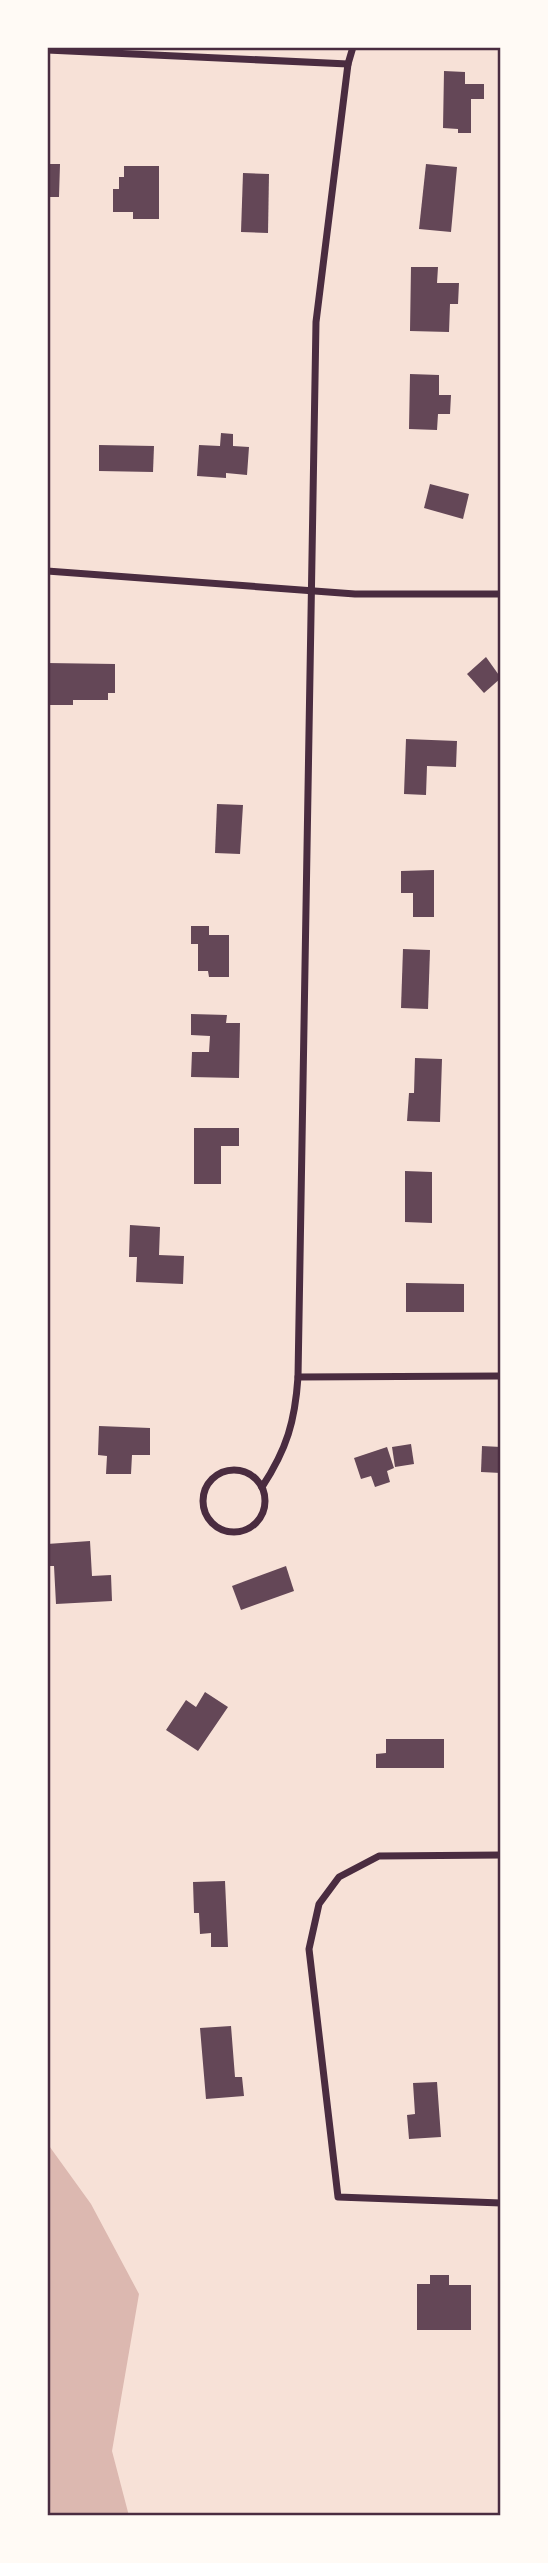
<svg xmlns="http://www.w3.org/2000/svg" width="548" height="2563" viewBox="0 0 548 2563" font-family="Poppins,sans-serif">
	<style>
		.water { fill: #dcb8b0 }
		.building { fill: #644757 }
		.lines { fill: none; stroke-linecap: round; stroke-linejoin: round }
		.minor { stroke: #4a2c40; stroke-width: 7 }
		.neatline { fill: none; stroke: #4a2c40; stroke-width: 2.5 }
	</style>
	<rect width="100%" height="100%" fill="#f7e1d7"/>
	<!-- water -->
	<path class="water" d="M47,2143L91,2204L139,2294L112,2451L129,2516H47Z"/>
	<!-- building -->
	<g class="building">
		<path d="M444,71L465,72V84H484V99H471V133H458V129L443,128Z"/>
		<path d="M47,164H60L59,197H47Z"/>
		<path d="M426,164L457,167L451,232L419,229Z"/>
		<path d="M124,166H159V219H133V212H113V189H119V177H124Z"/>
		<path d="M243,173L269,174L268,233L241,232Z"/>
		<path d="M411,267H438L437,283H459L458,304H450L449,332L410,331Z"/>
		<path d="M410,374L439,375V395H451L450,414H438L437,430L409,429Z"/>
		<path d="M221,433L233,434V446L249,447L247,475L226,473V478L197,476L199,445L220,446Z"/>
		<path d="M99,445L154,446L153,472L99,471Z"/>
		<path d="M430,484L469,494L463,519L424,508Z"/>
		<path d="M486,657L501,678L484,693L467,674Z"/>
		<path d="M47,663L115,664V693H108V700H73V705H48Z"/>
		<path d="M406,739L457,741L456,767L427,766L426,795L404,794Z"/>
		<path d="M217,804L243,805L240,854L215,853Z"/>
		<path d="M434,870V917H413V893H401V871Z"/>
		<path d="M191,926H209V935H229V977H209L208,971H198V944H191Z"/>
		<path d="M403,949L430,950L428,1009L401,1008Z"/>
		<path d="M191,1014L227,1015L226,1023H240L239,1078L191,1077L192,1052H209L210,1036L191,1035Z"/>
		<path d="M415,1058L442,1059L440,1122L407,1121L409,1093H414Z"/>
		<path d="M194,1128H239V1146H221V1184H194Z"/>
		<path d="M405,1171L432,1172V1223L405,1222Z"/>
		<path d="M130,1225L160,1227L159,1255L184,1256L183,1284L136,1282L137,1257H129Z"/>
		<path d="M406,1283L464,1284V1312H406Z"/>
		<path d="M99,1426L150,1428V1455H132L131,1474H106L107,1456L98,1455Z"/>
		<path d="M411,1444L414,1464L395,1467L392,1447Z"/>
		<path d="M482,1446L501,1447V1473L481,1472Z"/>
		<path d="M387,1447L394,1468L387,1471L390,1482L375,1487L371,1476L361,1479L354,1458Z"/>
		<path d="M90,1541L92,1576L111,1575L112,1601L56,1604L54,1566H47V1544Z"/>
		<path d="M286,1566L294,1591L241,1610L232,1586Z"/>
		<path d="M205,1692L228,1707L198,1751L166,1730L186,1700L196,1707Z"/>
		<path d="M386,1739H444V1768H376V1754L386,1753Z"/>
		<path d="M225,1881L228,1947H211V1933L200,1934L199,1913H194L193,1882Z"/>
		<path d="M231,2026L235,2077H242L244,2096L206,2099L200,2028Z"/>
		<path d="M437,2082L441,2137L409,2139L407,2115L415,2114L413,2083Z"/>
		<path d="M430,2275H449V2285H471V2330H417V2284H430Z"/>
	</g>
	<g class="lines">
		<!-- minor -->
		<g class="minor">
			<path d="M47,50L348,64"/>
			<path d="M47,571L355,594H501"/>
			<path d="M298,1377L501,1376"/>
			<circle cx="234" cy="1501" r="31"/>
			<path d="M262,1487C287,1449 295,1421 298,1377L316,322L348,64L353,47"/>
			<path d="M501,1855L379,1856L339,1877L319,1904L309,1949L338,2197L501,2203"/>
		</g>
	</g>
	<!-- border -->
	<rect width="548" height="2563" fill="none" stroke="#fffaf5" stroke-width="98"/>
	<rect x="49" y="49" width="450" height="2465" class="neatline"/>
</svg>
